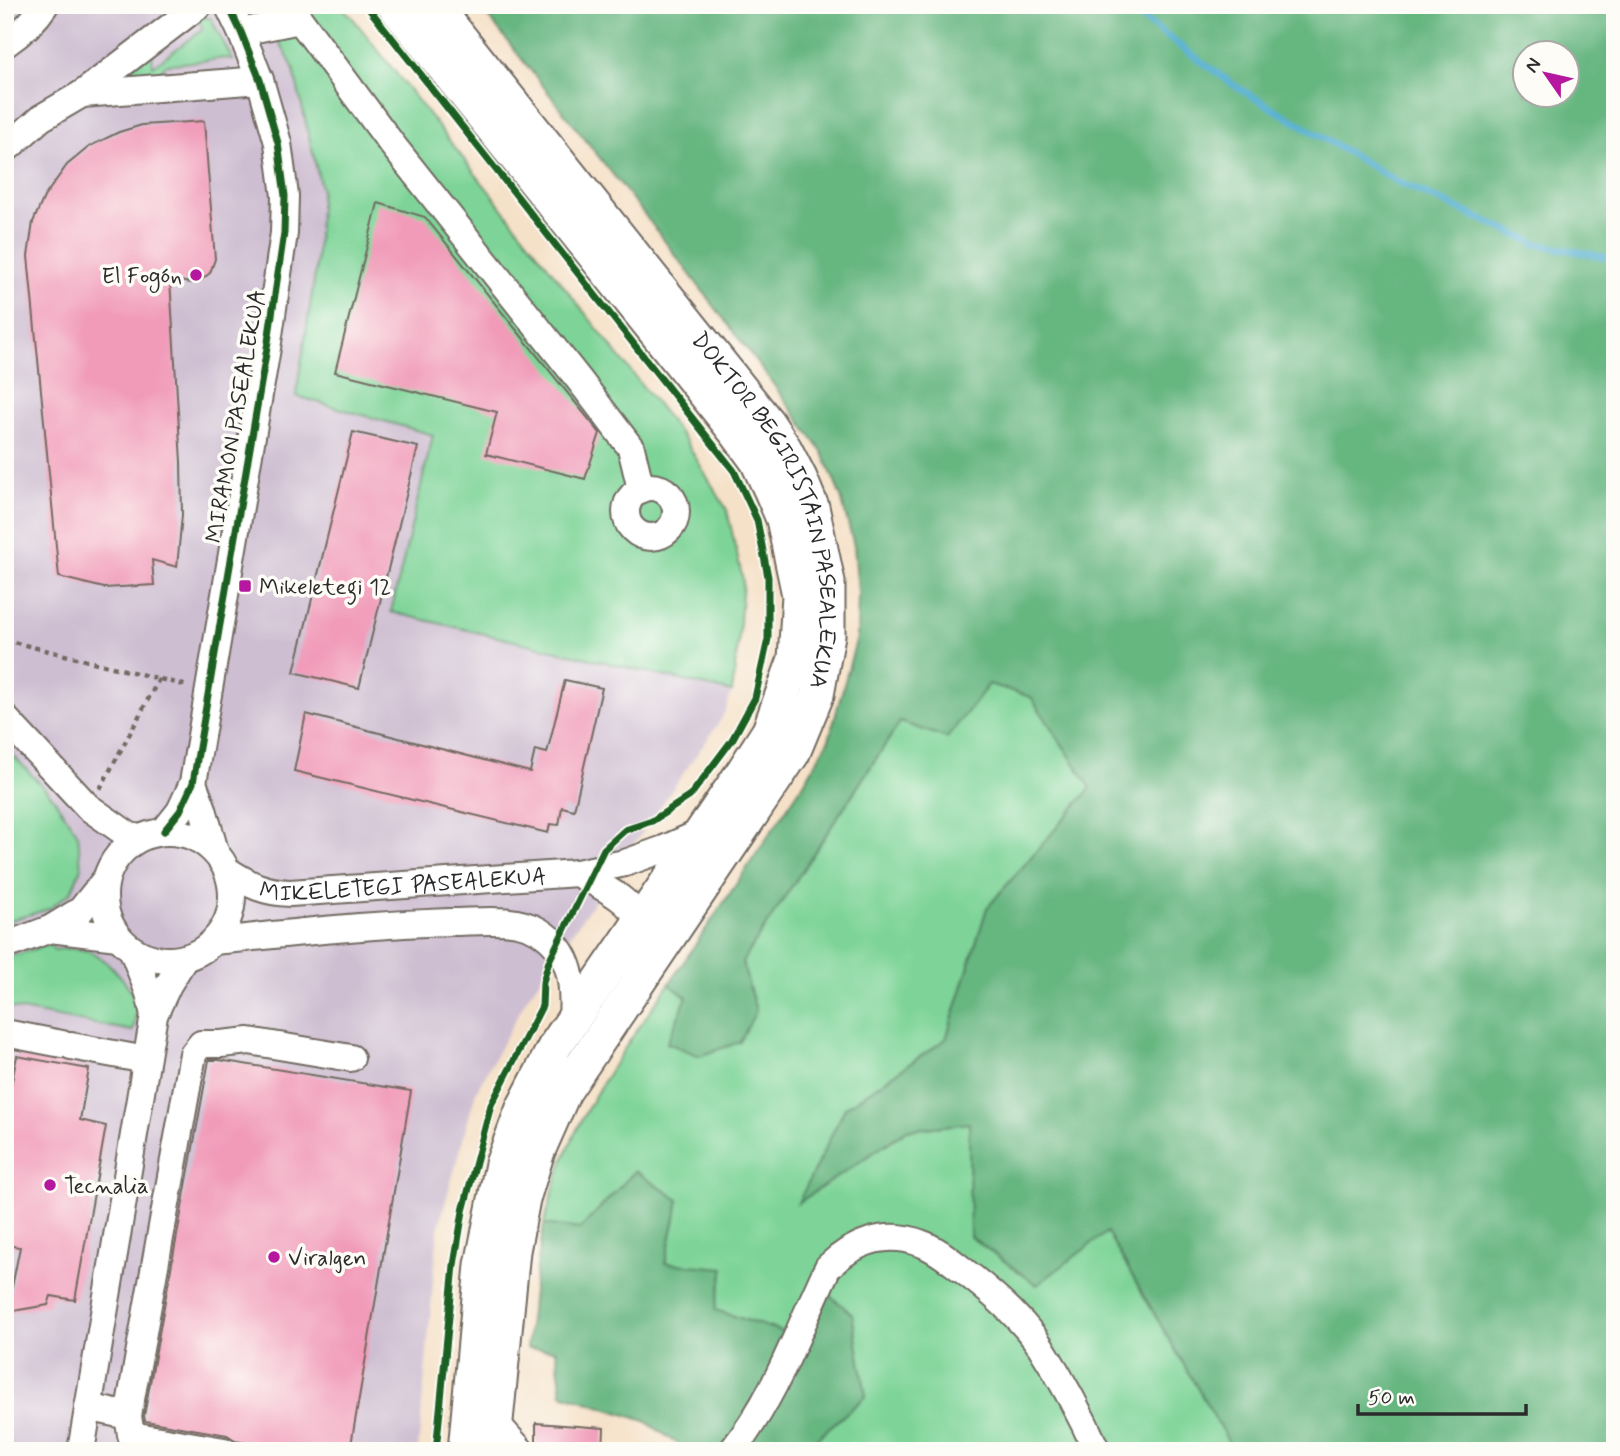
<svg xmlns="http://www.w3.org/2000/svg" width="1620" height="1456" viewBox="0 0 1620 1456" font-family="Mynerve,sans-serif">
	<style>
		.industrial { fill: #cebed1 }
		.green { fill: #7ed498; stroke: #548062; stroke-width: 2 }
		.forest { fill: #66b680; stroke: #487056; stroke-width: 2; fill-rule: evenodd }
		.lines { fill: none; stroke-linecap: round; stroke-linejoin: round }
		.stream { stroke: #51aecf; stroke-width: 7 }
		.building { fill: #f19bb9 }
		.minor-casing { stroke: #726b62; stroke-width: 30 }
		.major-casing { stroke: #726b62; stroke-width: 37 }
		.path { stroke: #726b62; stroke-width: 4.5; stroke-dasharray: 5 5; stroke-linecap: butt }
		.minor { stroke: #fff; stroke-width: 26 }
		.major { stroke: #fff; stroke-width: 33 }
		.cycleway-casing { stroke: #fdfcf7; stroke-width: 11 }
		.cycleway { stroke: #1b5e20; stroke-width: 7 }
		.poi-dot { fill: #b5179e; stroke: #fdfcf7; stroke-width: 2.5 }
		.labels { text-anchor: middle; stroke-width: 7; stroke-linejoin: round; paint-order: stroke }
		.poi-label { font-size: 23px; fill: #2b2b2b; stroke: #fdfcf7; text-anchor: start }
		.street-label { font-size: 23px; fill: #2b2b2b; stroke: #fdfcf7 }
	</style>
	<rect width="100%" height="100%" fill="#fdfcf7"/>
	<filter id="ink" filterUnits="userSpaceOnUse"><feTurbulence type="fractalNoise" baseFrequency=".0143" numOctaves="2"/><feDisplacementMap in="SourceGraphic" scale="14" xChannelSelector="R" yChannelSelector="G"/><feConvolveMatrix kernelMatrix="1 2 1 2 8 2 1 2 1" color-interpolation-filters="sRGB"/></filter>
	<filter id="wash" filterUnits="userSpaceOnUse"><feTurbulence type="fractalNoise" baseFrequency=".00686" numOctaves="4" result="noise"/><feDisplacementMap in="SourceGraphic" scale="28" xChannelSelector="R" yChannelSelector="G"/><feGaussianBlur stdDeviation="1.57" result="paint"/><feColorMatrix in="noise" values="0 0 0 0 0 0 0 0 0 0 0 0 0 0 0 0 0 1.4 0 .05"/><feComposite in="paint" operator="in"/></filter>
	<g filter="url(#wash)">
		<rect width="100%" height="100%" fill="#f5e1c8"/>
		<!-- industrial -->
		<path class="industrial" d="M5,5H260L293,67L321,188L316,268L433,435L391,612L732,692L722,718L527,998L476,1092L438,1229L418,1451H5V922L49,909L81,869L77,834L52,796L5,747Z"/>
		<!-- green -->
		<g class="green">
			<path d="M260,5H340L351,16L685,440L727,510L743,580L739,635L732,692L391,612L433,435L296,396L316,268L321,188L293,67Z"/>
			<path d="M199,16L212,19L215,27L233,60L227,58L165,65L156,80L121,82L129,68L152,53L153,66L202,30Z"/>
			<path d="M989,684L1031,697L1091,788L987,908L946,1039L845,1108L799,1202L907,1130L969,1123L970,1237L1037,1284L1107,1232L1227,1439L1231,1451H802L866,1396L852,1314L828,1294L805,1339L715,1310L665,1264L679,1200L580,1229L544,1224C550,1201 556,1178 565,1156C590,1094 631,1039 669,984L687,996L668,1043L756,1011L742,962L901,721L947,737Z"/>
			<path d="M5,747L52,796L78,834L81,869L71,892L49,909L5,922Z"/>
			<path d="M50,944L53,950C65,948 79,947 91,952C109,961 136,988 136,1010C136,1017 134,1025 133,1031L5,1007V958Z"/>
		</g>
		<!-- forest -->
		<g class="forest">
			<path d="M479,5H1615V1451H1231L1227,1439L1107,1232L1037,1285L970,1236L969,1123L907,1130L798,1203L845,1108L946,1039L987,908L1091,788L1031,697L989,684L947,738L900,722L742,962L756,1011L740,1042L700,1056L667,1043L687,997L669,984L806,780L829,739L857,637L858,592L854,546L841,497L823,453L768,377L644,214ZM1526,52H1568V94H1526Z"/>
			<path d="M635,1171L679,1200L665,1263L724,1268L715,1310L805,1339L828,1294L852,1314L866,1396L802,1451H688L645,1421L562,1394L556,1350L527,1348L533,1291L544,1224L580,1229Z"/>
		</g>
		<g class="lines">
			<!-- stream -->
			<path class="stream" d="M1124,5L1235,86L1398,182L1537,244L1615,259"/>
		</g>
		<g id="blocks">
			<!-- building -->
			<g class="building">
				<path d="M204,121L215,259L210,273L200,281L190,283L170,279L181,462L182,515L177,567L152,560L154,585L104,588L59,577L28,256L33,222L44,197L67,165L90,146L119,132L142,125Z"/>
				<path d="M378,203L425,217L600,433L585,479L486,454L497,412L335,372Z"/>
				<path d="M353,432L418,447L359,688L294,672Z"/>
				<path d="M565,680L602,688L574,810L562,807L559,825L550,824L548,833L294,771L306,714L530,772L535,750L547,753Z"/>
				<path d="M17,1056L89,1069L80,1120L106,1126L75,1300L51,1296L48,1305L7,1312L20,1247L5,1245V1115Z"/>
				<path d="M209,1060H219L411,1091L350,1451H298L235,1440L227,1435L145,1421L144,1416Z"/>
				<path d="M536,1423L604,1428L603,1451H536Z"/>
			</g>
		</g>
	</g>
	<g filter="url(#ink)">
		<use href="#blocks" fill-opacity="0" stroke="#726b62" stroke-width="2"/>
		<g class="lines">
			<!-- minor casing -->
			<g class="minor-casing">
				<g id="minor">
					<path d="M241,32L300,20L391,143L580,381L631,448L641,489"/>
					<path d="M5,44C21,33 34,22 45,5"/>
					<path d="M82,94L260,80"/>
					<path d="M5,150L41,118L82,94L199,5"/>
					<circle cx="651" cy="512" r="25"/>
					<path d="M5,718L88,807L128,835L138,838"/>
					<path d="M193,783L203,809L215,851"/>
					<path d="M164,831L180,811L193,783L268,342L284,233L285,196L278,143L260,80L241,32L228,5"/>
					<circle cx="168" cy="896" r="64"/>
					<path id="s1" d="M228,871C250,885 264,892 290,893L577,873L625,863L664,849L702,832"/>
					<path d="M577,873C596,884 633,899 638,922C639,927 637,934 636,939"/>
					<path d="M50,929L118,937"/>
					<path d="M214,941C238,939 261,936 284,934C339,928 394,924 450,922C478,922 514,916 539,931C573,952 574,986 572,1021"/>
					<path d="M5,946L50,929L81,910L105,880"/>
					<path d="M133,951L149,993L154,1015"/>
					<path d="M5,1033L62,1044"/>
					<path d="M71,1046L146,1060"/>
					<path d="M88,1407L128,1416L131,1435L224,1451"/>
					<path d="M128,1416L193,1054L201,1044H221L249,1041L351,1058"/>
					<path d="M496,1423L521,1451"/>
					<path d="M81,1451L154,1015L168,985L184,959"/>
					<path d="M732,1451C776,1396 798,1330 828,1267C853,1243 885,1230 920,1243C938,1249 954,1264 969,1275C996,1296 1022,1319 1041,1347C1062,1380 1081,1415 1097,1451"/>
				</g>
			</g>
			<!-- major casing -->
			<g class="major-casing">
				<g id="major">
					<path d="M394,5L738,435L757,461L771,491L783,519L799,595L795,659L769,731L744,770L555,1046L523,1108L502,1164L482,1265L465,1451"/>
					<path id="s2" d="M434,5L767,422L785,449L800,478L812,507L828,582V635L817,695L793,753L564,1092L538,1151L523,1199L513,1251L493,1451"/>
				</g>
			</g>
			<!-- path -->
			<g class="path">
				<path d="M5,640L188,686"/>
				<path d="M100,789L159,679"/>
			</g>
			<!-- minor -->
			<use href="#minor" class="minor"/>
			<!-- major -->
			<use href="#major" class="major"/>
			<!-- cycleway casing -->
			<g class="cycleway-casing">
				<g id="cycleway">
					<path d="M366,5L734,471L757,520L768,577V639L755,698L732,740L690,796L652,821L625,830L604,849L549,961L543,982L542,1006L491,1105L463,1211L454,1265L436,1451"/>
					<path d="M164,831L180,811L193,783L268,342L284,233L285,196L278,143L260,80L241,32L228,5"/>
				</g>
			</g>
			<!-- cycleway -->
			<use href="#cycleway" class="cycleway"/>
		</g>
	</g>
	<!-- markers -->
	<g class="poi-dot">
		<circle cx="196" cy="275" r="7"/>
		<rect x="238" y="579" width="14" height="14" rx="3.5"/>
		<circle cx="50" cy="1185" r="7"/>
		<circle cx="274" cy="1257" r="7"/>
	</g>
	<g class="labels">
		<!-- poi labels -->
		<g class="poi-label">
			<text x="182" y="283" text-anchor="end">El Fogón</text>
			<text x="259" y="594">Mikeletegi 12</text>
			<text x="64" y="1193">Tecnalia</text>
			<text x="288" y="1265">Viralgen</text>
		</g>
		<!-- street labels -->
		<g class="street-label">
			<text transform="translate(235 416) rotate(-80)" y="8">MIRAMON PASEALEKUA</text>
			<text dy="8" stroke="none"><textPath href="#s2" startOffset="618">DOKTOR BEGIRISTAIN PASEALEKUA</textPath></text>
			<text dy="8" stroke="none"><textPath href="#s1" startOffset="180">MIKELETEGI PASEALEKUA</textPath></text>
		</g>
	</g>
	<!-- margin -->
	<rect width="1620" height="1456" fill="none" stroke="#fdfcf7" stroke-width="28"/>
	<!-- north arrow -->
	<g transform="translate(1546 74) rotate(304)"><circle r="33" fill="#fdfcf7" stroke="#a9a8a5" stroke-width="2"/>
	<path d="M0-5L12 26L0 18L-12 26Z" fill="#b5179e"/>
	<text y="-10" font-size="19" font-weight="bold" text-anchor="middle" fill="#2b2b2b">N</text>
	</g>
	<!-- scale -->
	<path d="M1358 1404v10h168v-10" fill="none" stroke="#2b2b2b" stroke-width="3.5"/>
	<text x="1368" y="1404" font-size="21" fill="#2b2b2b" stroke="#fdfcf7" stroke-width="5" paint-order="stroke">50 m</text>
</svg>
